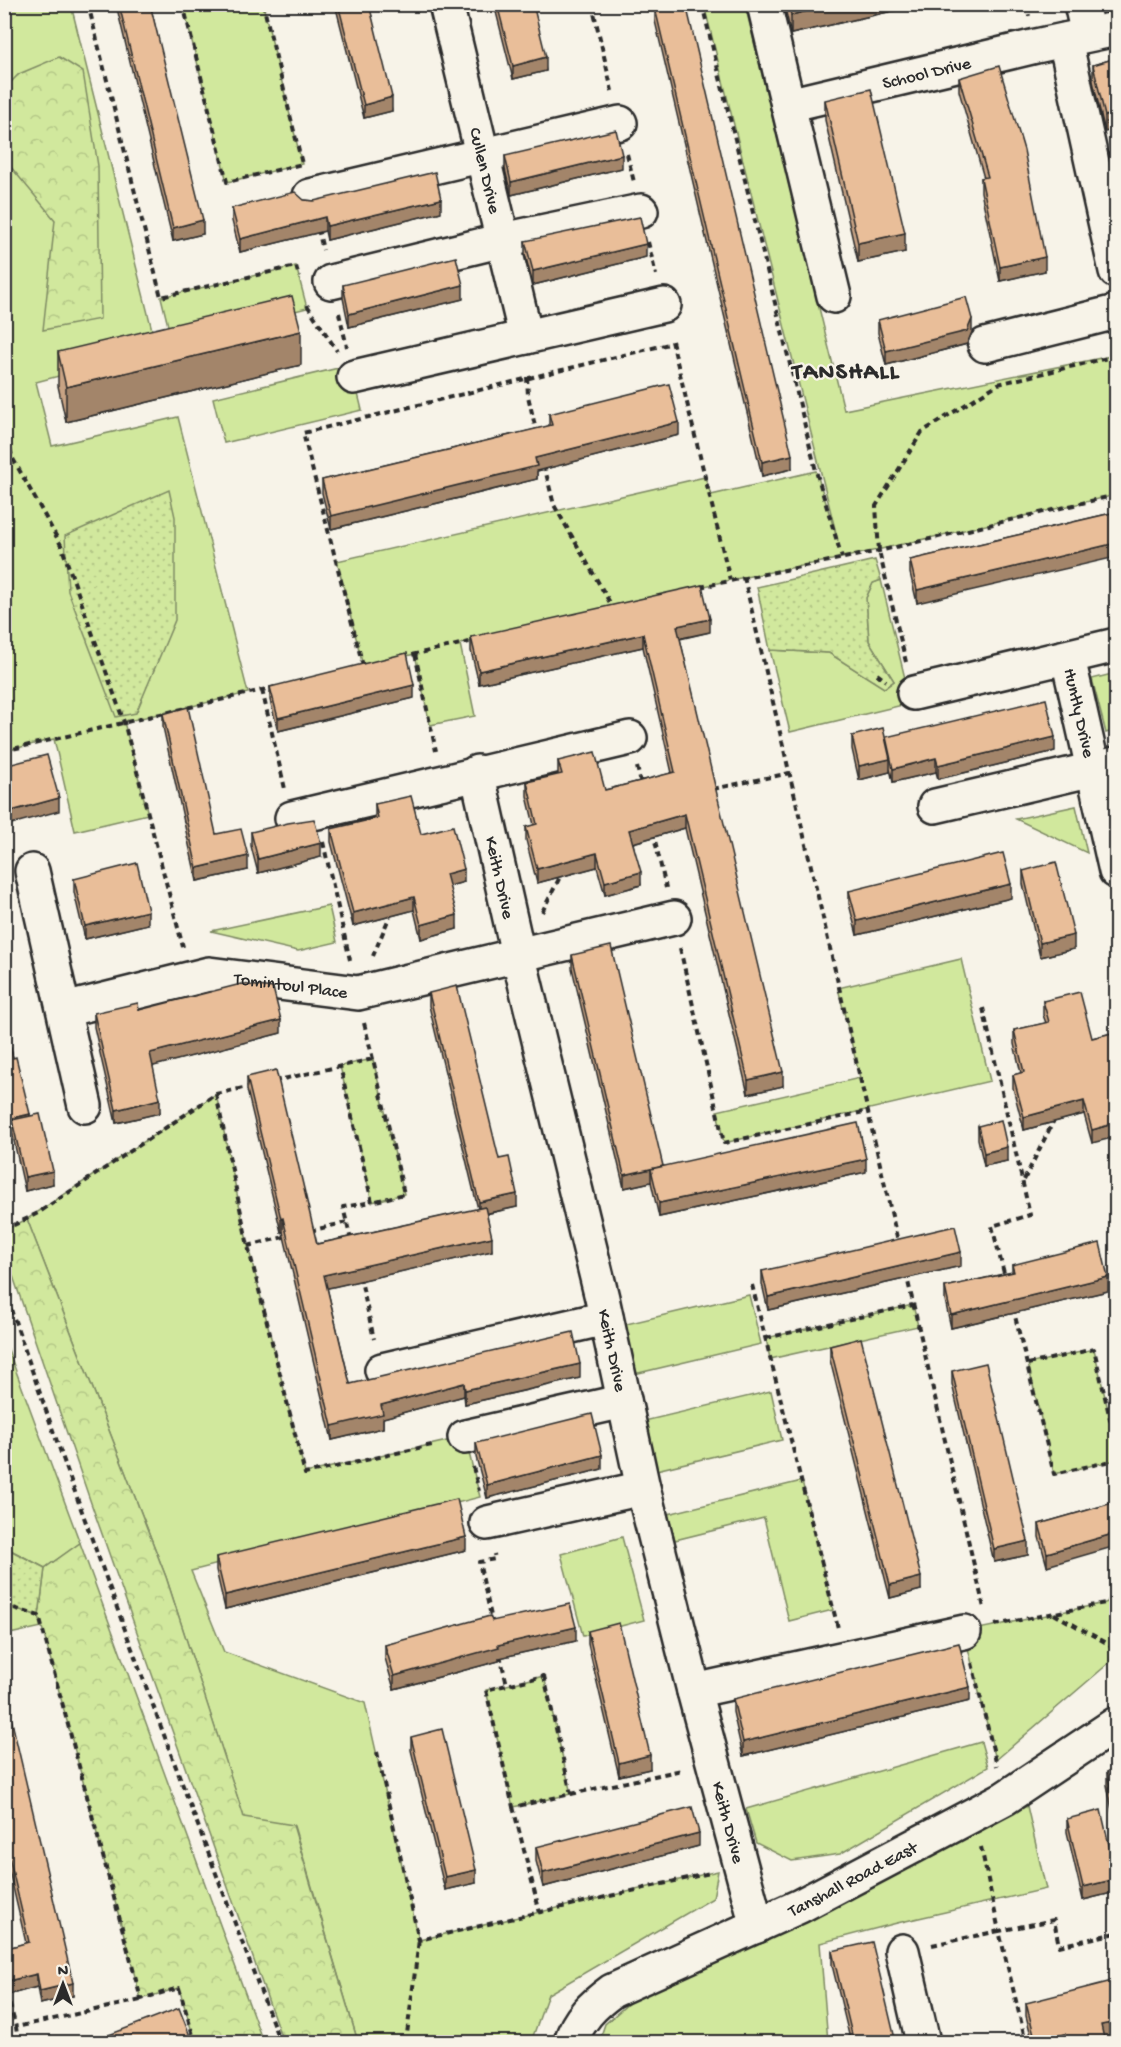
<svg xmlns="http://www.w3.org/2000/svg" width="1121" height="2047" viewBox="0 0 1121 2047" font-family="'Gochi Hand',sans-serif">
	<style>
		.grass { fill: #d1e89d; stroke: #7e8a64; stroke-width: 1.5 }
		.forest { fill: url(#forest-crowns); stroke: #7e8a64; stroke-width: 1.5 }
		.park { fill: url(#park-dots); stroke: #7e8a64; stroke-width: 1.5 }
		.lines { fill: none; stroke-linecap: round; stroke-linejoin: round }
		.minor-casing { stroke: #2b2b2b; stroke-width: 38 }
		.path { stroke: #2b2b2b; stroke-width: 4; stroke-dasharray: 6 4.5; stroke-linecap: butt }
		.minor { stroke: #f7f3e8; stroke-width: 33 }
		.wall { fill: #c8a384; stroke: #2b2b2b; stroke-width: 1.5 }
		.shaded-wall { fill: #a3856b; stroke: #2b2b2b; stroke-width: 1.5 }
		.building { fill: #e9be99; stroke: #2b2b2b; stroke-width: 1.5 }
		.labels { text-anchor: middle; stroke-width: 4.5; stroke-linejoin: round; paint-order: stroke }
		.street-label { font-size: 18px; fill: #2b2b2b; stroke: #f7f3e8 }
		.district-label { font-size: 24px; font-weight: bold; letter-spacing: 1.5px; fill: #2b2b2b; stroke: #f7f3e8 }
	</style>
	<defs>
		<pattern id="forest-crowns" width="20" height="18" patternUnits="userSpaceOnUse" patternTransform="scale(1.5)"><rect width="20" height="18" fill="#d1e89d"/><path d="M2 6a3 3 0 1 1 6 0M12 15a3 3 0 1 1 6 0" fill="none" stroke="#b4c787"/></pattern>
		<pattern id="park-dots" width="8" height="8" patternUnits="userSpaceOnUse" patternTransform="scale(1.5)"><rect width="8" height="8" fill="#d1e89d"/><path d="M2 2h.1M6 6h.1" fill="none" stroke="#b4c787" stroke-width="1.8" stroke-linecap="round"/></pattern>
	</defs>
	<rect width="100%" height="100%" fill="#f7f3e8"/>
	<filter id="ink" filterUnits="userSpaceOnUse"><feTurbulence type="fractalNoise" baseFrequency=".0167" numOctaves="2"/><feDisplacementMap in="SourceGraphic" scale="12" xChannelSelector="R" yChannelSelector="G"/><feConvolveMatrix kernelMatrix="1 2 1 2 8 2 1 2 1" color-interpolation-filters="sRGB"/></filter>
	<g filter="url(#ink)">
		<!-- grass -->
		<g class="grass">
			<path d="M4,5H71L157,350L36,382L52,446L178,417L248,693L124,722L148,814L75,831L54,739L5,751Z"/>
			<path d="M183,5H263L302,164L227,182Z"/>
			<path d="M704,5H745L844,410L1116,355V495L842,558L730,580L460,644L475,716L430,725L415,654L363,666L337,561L705,477L711,495L816,471L838,541Z"/>
			<path d="M296,266L307,308L172,342L161,297Z"/>
			<path d="M351,365L362,410L224,443L213,398Z"/>
			<path d="M881,580L911,703L790,732L770,650L829,653L885,688L894,681L869,641L866,598L873,583Z"/>
			<path d="M1116,673V730L1106,733L1092,679Z"/>
			<path d="M1076,806L1087,853L1016,819Z"/>
			<path d="M329,906L337,942L298,951L211,931Z"/>
			<path d="M961,959L990,1081L724,1143L717,1111L860,1078L838,988Z"/>
			<path d="M373,1059L404,1194L372,1202L340,1066Z"/>
			<path d="M216,1094L248,1246L305,1473L465,1437L480,1497L191,1571L224,1652L365,1703L419,1940L718,1871L713,1898L548,1994L531,2042H358L294,1826L244,1818L166,1577L27,1219Z"/>
			<path d="M749,1295L761,1344L630,1375L618,1326Z"/>
			<path d="M913,1305L918,1326L770,1359L766,1338Z"/>
			<path d="M4,1339L80,1543L45,1568L5,1547Z"/>
			<path d="M1094,1349L1116,1445V1460L1054,1474L1028,1364Z"/>
			<path d="M771,1391L782,1440L652,1471L640,1422Z"/>
			<path d="M802,1481L833,1610L789,1621L764,1518L675,1540L668,1514Z"/>
			<path d="M622,1537L644,1620L583,1636L561,1554Z"/>
			<path d="M1116,1598V1657L996,1760L964,1632L1105,1603Z"/>
			<path d="M5,1605L39,1616L42,1627L5,1635Z"/>
			<path d="M544,1676L571,1794L513,1807L486,1690Z"/>
			<path d="M981,1742L988,1767L840,1854L792,1861L756,1843L746,1809Z"/>
			<path d="M1027,1806L1046,1889L897,1923L820,1943L828,2042H599L605,2024L654,1981L820,1910Z"/>
		</g>
		<!-- forest -->
		<g class="forest">
			<path d="M59,57L83,72L98,166L100,319L43,330L55,220L5,160V88L19,74Z"/>
			<path d="M27,1219L166,1577L244,1817L293,1825L358,2042H283L91,1503L5,1253V1230Z"/>
			<path d="M80,1543L263,2042H195L179,1988L141,1999L39,1616L45,1568Z"/>
		</g>
		<!-- park -->
		<g class="park">
			<path d="M169,490L175,517V620L136,713L116,717L68,591L65,536Z"/>
			<path d="M875,560L881,580L873,583L866,598L869,641L894,681L884,688L829,653L770,650L757,587Z"/>
			<path d="M4,1547L45,1568L39,1616L5,1605Z"/>
		</g>
		<g class="lines">
			<!-- minor casing -->
			<g class="minor-casing">
				<g id="minor">
					<path id="s1" d="M446,4L526,337"/>
					<path id="s2" d="M764,4L788,105L1036,46L1116,29"/>
					<path d="M1081,4L1088,34"/>
					<path d="M1065,40L1116,271"/>
					<path d="M788,105L834,296"/>
					<path d="M310,196L620,123"/>
					<path d="M331,282L503,240L641,211"/>
					<path d="M985,345L1116,312"/>
					<path d="M354,377L664,305"/>
					<path id="s3" d="M1068,658L1116,871"/>
					<path d="M914,693L1116,645"/>
					<path id="s4" d="M477,772L518,954L602,1298L643,1488L694,1691L757,1926"/>
					<path d="M935,806L1115,764"/>
					<path d="M292,818L630,738"/>
					<path d="M32,871L85,1106"/>
					<path id="s5" d="M64,1010L209,974L358,993L674,918"/>
					<path d="M382,1370L606,1318"/>
					<path d="M465,1437L624,1401"/>
					<path d="M487,1523L643,1488"/>
					<path d="M694,1691L964,1632"/>
					<path d="M902,1951L923,2042"/>
					<path id="s6" d="M571,2042C578,2019 593,2005 612,1991L800,1906L1005,1798L1116,1724"/>
				</g>
			</g>
			<!-- path -->
			<g class="path">
				<path d="M88,4L161,297L296,266L299,277"/>
				<path d="M183,4L227,182L302,164L263,4"/>
				<path d="M592,4L612,91"/>
				<path d="M702,4L816,471L842,558"/>
				<path d="M1026,4L1029,16"/>
				<path d="M627,154L634,182"/>
				<path d="M318,229L323,250"/>
				<path d="M648,242L656,275"/>
				<path d="M307,305L337,351"/>
				<path d="M339,313L347,347"/>
				<path d="M672,341L730,580"/>
				<path d="M527,377L528,396L537,434"/>
				<path d="M4,418L12,457L61,545L124,722L183,947"/>
				<path d="M544,465L554,505L613,608"/>
				<path d="M744,577L898,1242"/>
				<path d="M700,587L879,551L1116,495"/>
				<path d="M415,654L436,751"/>
				<path d="M402,657L474,641"/>
				<path d="M906,662L879,551L876,506L922,432L998,384L1116,356"/>
				<path d="M363,666L303,433L673,343"/>
				<path d="M877,674L886,681"/>
				<path d="M262,690L285,789"/>
				<path d="M4,751L275,687"/>
				<path d="M637,767L641,783"/>
				<path d="M713,789L790,773"/>
				<path d="M653,832L666,888"/>
				<path d="M323,842L350,960"/>
				<path d="M542,912L562,873"/>
				<path d="M680,948L724,1143L868,1111"/>
				<path d="M373,956L391,913"/>
				<path d="M983,1008L1030,1215L992,1226L1005,1277"/>
				<path d="M364,1023L373,1059"/>
				<path d="M274,1081L373,1059L404,1194L372,1202L340,1066"/>
				<path d="M216,1094L252,1086"/>
				<path d="M1024,1180L1054,1120"/>
				<path d="M4,1230L38,1213L216,1094L248,1246L305,1474L436,1444"/>
				<path d="M310,1231L347,1222"/>
				<path d="M351,1240L343,1207L372,1202"/>
				<path d="M248,1246L288,1236"/>
				<path d="M906,1273L984,1608"/>
				<path d="M360,1276L374,1339"/>
				<path d="M752,1285L838,1628"/>
				<path d="M4,1289C90,1542 185,1792 280,2042"/>
				<path d="M1013,1308L1054,1474L1116,1460"/>
				<path d="M766,1338L913,1305"/>
				<path d="M1028,1364L1094,1349L1116,1445"/>
				<path d="M473,1467L479,1491"/>
				<path d="M4,1605L39,1616L141,1999L179,1988L195,2042"/>
				<path d="M1054,1614L1116,1648"/>
				<path d="M493,1625L479,1562L495,1559L494,1554"/>
				<path d="M995,1625L1105,1603L1116,1598"/>
				<path d="M500,1655L507,1685"/>
				<path d="M972,1663L997,1766"/>
				<path d="M544,1676L571,1794L513,1807L486,1690Z"/>
				<path d="M377,1752L419,1940L710,1873"/>
				<path d="M571,1794L682,1770"/>
				<path d="M513,1807L540,1913"/>
				<path d="M981,1847L999,1931L1054,1920L1059,1946L1116,1933"/>
				<path d="M932,1945L999,1931L1026,2042"/>
				<path d="M4,1984L16,2027"/>
				<path d="M18,2042L16,2027L141,2000"/>
				<path d="M406,2042L419,1940"/>
			</g>
			<!-- minor -->
			<use href="#minor" class="minor"/>
		</g>
		<!-- wall -->
		<g class="wall">
			<path d="M116,4H150L203,234L173,241Z"/>
			<path d="M335,4H369L392,111L364,118Z"/>
			<path d="M494,4H533L546,71L513,79Z"/>
			<path d="M784,4H923L791,34Z"/>
			<path d="M655,8L792,469L762,476L655,21Z"/>
			<path d="M1116,58L1105,132L1093,81V65Z"/>
			<path d="M959,78L1045,271L1000,281L981,192V178H984L959,91Z"/>
			<path d="M825,100L905,252L858,262L825,120Z"/>
			<path d="M505,156L622,168L511,195L505,169Z"/>
			<path d="M304,200L441,212L327,240L325,231L240,252L232,221V208Z"/>
			<path d="M525,241L646,257L533,285L525,254Z"/>
			<path d="M343,285L463,299L349,327L343,298Z"/>
			<path d="M878,320L972,332L967,344L886,365L878,333Z"/>
			<path d="M58,352L301,365L66,422L58,386Z"/>
			<path d="M549,414L679,435L537,471V479L331,529L322,493V480L549,426Z"/>
			<path d="M1116,512L917,603L910,573V560Z"/>
			<path d="M710,632L680,639L783,1086L748,1094L685,828L633,843L641,885L605,895L597,867L537,883L526,840V827L534,825L527,796V782L558,775V761L605,790L672,773L643,647L479,684L471,651V637Z"/>
			<path d="M270,687L414,698L278,731L270,700Z"/>
			<path d="M163,714L216,834L248,870L197,881L163,727Z"/>
			<path d="M852,736L886,740L1055,751L938,779L936,772L893,782L890,769V772L859,780L852,749Z"/>
			<path d="M375,804L421,834L464,882L449,886L457,929L421,939L414,910L353,926L331,842V829L375,818Z"/>
			<path d="M251,832L321,857L258,873L251,846Z"/>
			<path d="M1023,871L1074,949L1040,957L1023,884Z"/>
			<path d="M74,879L148,924L85,939L74,892Z"/>
			<path d="M849,891L1011,898L857,935L849,904Z"/>
			<path d="M572,955L663,1166L866,1172L659,1217L651,1182L624,1188L572,968Z"/>
			<path d="M429,993L499,1159L517,1207L486,1214L492,1251L327,1288L350,1384L580,1378L465,1404L464,1396L383,1418V1428L332,1440L283,1232H281L247,1090V1077L317,1244L478,1209L429,1006Z"/>
			<path d="M1043,1001L1092,1038L1116,1032L1092,1143L1084,1114L1024,1130L1013,1088V1075L1021,1073L1014,1044V1030L1046,1023L1043,1015Z"/>
			<path d="M139,1010L281,1033L152,1066L160,1113L116,1123L94,1027V1013Z"/>
			<path d="M4,1020L13,1058L30,1116L53,1184L25,1191L12,1132L4,1133Z"/>
			<path d="M978,1126L1007,1161L984,1166L978,1139Z"/>
			<path d="M1116,1255V1277L1115,1269V1256Z"/>
			<path d="M1012,1265L1108,1291L951,1328L945,1300V1287L1012,1272Z"/>
			<path d="M961,1266L768,1310L762,1284V1271Z"/>
			<path d="M830,1346L921,1590L890,1598L830,1360Z"/>
			<path d="M952,1371L1028,1555L994,1562L952,1384Z"/>
			<path d="M476,1443L602,1469L487,1498L476,1457Z"/>
			<path d="M1116,1502L1047,1566L1039,1537V1524Z"/>
			<path d="M466,1550L225,1609L216,1570V1557Z"/>
			<path d="M492,1621L576,1641L499,1658V1661L394,1689L385,1658V1645Z"/>
			<path d="M588,1631L650,1769L619,1776L588,1644Z"/>
			<path d="M4,1688L73,1996L40,2004L37,1987L4,1996V1949L26,1943L4,1849Z"/>
			<path d="M733,1699L970,1701L743,1756L733,1712Z"/>
			<path d="M411,1737L476,1883L445,1890L411,1750Z"/>
			<path d="M1116,1770V1819L1114,1820L1107,1785V1772Z"/>
			<path d="M1067,1819L1116,1875V1892L1083,1900L1067,1832Z"/>
			<path d="M699,1846L543,1887L536,1861V1847Z"/>
			<path d="M832,1951L896,2043H851L832,1965Z"/>
			<path d="M1026,2003L1104,2038L1105,2043H1033L1026,2016Z"/>
		</g>
		<!-- shaded-wall -->
		<g class="shaded-wall">
			<path d="M836,4H923L791,34V15Z"/>
			<path d="M546,57V71L513,79V66Z"/>
			<path d="M392,97V111L364,118V105Z"/>
			<path d="M1116,113V129L1105,132V116Z"/>
			<path d="M622,155V168L511,195V182Z"/>
			<path d="M441,199V212L327,240V226Z"/>
			<path d="M325,217V231L240,252V239Z"/>
			<path d="M203,220V234L173,241V228Z"/>
			<path d="M905,233V252L858,262V243Z"/>
			<path d="M646,244V257L533,285V271Z"/>
			<path d="M1045,257V271L1000,281V267Z"/>
			<path d="M463,285V299L349,327V314Z"/>
			<path d="M972,319V332L967,344L886,365V351Z"/>
			<path d="M301,331V365L66,422V387Z"/>
			<path d="M679,422V435L537,471V479L331,529V516L535,458Z"/>
			<path d="M792,455V469L762,476V462Z"/>
			<path d="M1116,543V557L917,603V590Z"/>
			<path d="M710,619V632L677,639V626Z"/>
			<path d="M643,634V647L479,684V671Z"/>
			<path d="M414,685V698L278,731V718Z"/>
			<path d="M1055,737V751L938,779V765Z"/>
			<path d="M936,758V772L893,782V769Z"/>
			<path d="M890,759V772L859,780V766Z"/>
			<path d="M59,798V811L4,826V813Z"/>
			<path d="M685,814V828L629,844V830Z"/>
			<path d="M321,843V857L258,873V859Z"/>
			<path d="M597,853V867L537,883V869Z"/>
			<path d="M248,856V870L197,881V868Z"/>
			<path d="M464,869V882L446,887V874Z"/>
			<path d="M641,872V885L605,895V882Z"/>
			<path d="M1011,884V898L857,935V921Z"/>
			<path d="M414,897V910L353,926V913Z"/>
			<path d="M148,911V924L85,939V926Z"/>
			<path d="M457,915V929L421,939V925Z"/>
			<path d="M1074,935V949L1040,957V943Z"/>
			<path d="M281,1020V1033L150,1067V1053Z"/>
			<path d="M783,1072V1086L748,1094V1080Z"/>
			<path d="M160,1099V1113L116,1123V1110Z"/>
			<path d="M1084,1101V1114L1024,1130V1117Z"/>
			<path d="M30,1114V1128L12,1120V1132L4,1133V1120Z"/>
			<path d="M1116,1123V1137L1092,1143V1130Z"/>
			<path d="M1007,1147V1161L984,1166V1153Z"/>
			<path d="M866,1159V1172L659,1217V1203Z"/>
			<path d="M651,1169V1182L624,1188V1175Z"/>
			<path d="M53,1171V1184L25,1191V1177Z"/>
			<path d="M517,1194V1207L479,1215V1202Z"/>
			<path d="M283,1218V1232H281V1219Z"/>
			<path d="M492,1237V1251L324,1289V1275Z"/>
			<path d="M961,1252V1266L768,1310V1297Z"/>
			<path d="M1108,1277V1291L951,1328V1315Z"/>
			<path d="M580,1364V1378L465,1404V1390Z"/>
			<path d="M464,1383V1396L383,1418V1428L332,1440V1426L381,1405Z"/>
			<path d="M602,1455V1469L487,1498V1485Z"/>
			<path d="M1116,1533V1546L1047,1566V1553Z"/>
			<path d="M466,1537V1550L225,1609V1595Z"/>
			<path d="M1028,1541V1555L994,1562V1549Z"/>
			<path d="M921,1577V1590L890,1598V1585Z"/>
			<path d="M576,1627V1641L499,1658V1661L394,1689V1676L498,1645Z"/>
			<path d="M970,1687V1701L743,1756V1742Z"/>
			<path d="M650,1755V1769L619,1776V1763Z"/>
			<path d="M1114,1806H1116V1819L1114,1820Z"/>
			<path d="M699,1833V1846L543,1887V1873Z"/>
			<path d="M476,1870V1883L445,1890V1877Z"/>
			<path d="M1116,1879V1892L1083,1900V1887Z"/>
			<path d="M37,1974V1987L4,1996V1982Z"/>
			<path d="M73,1983V1996L40,2004V1991Z"/>
			<path d="M1116,2022V2035L1101,2039V2025Z"/>
			<path d="M1065,2034V2043H1036V2042Z"/>
			<path d="M190,2036V2043H173Z"/>
		</g>
		<!-- building -->
		<g class="building">
			<path d="M119,4H150L203,220L173,228Z"/>
			<path d="M338,4H369L392,97L364,105Z"/>
			<path d="M497,4H533L546,57L513,66Z"/>
			<path d="M669,4H686L792,455L762,462L655,8Z"/>
			<path d="M789,4H836L791,15Z"/>
			<path d="M1116,58V113L1105,116L1093,65Z"/>
			<path d="M999,66L1024,150L1045,257L1000,267L981,178L988,177L959,78Z"/>
			<path d="M871,89L905,233L858,243L825,100Z"/>
			<path d="M616,130L622,155L511,182L505,156Z"/>
			<path d="M435,172L441,199L327,226L325,217L240,239L232,208L295,192L304,200L314,201Z"/>
			<path d="M640,217L646,244L533,271L525,241Z"/>
			<path d="M456,257L463,285L349,314L343,285Z"/>
			<path d="M292,296L301,331L66,387L58,352Z"/>
			<path d="M966,297L972,319L967,331L886,351L878,320Z"/>
			<path d="M669,384L679,422L535,458L537,466L331,516L322,480L552,425L549,414Z"/>
			<path d="M1116,512V543L917,590L910,560Z"/>
			<path d="M702,585L710,619L677,626L783,1072L748,1080L685,814L629,830L641,872L605,882L597,853L537,869L526,827L537,824L527,782L562,774L558,761L595,752L605,790L675,772L643,634L479,671L471,637Z"/>
			<path d="M407,653L414,685L278,718L270,687Z"/>
			<path d="M1046,699L1055,737L938,765L936,758L893,769L886,737Z"/>
			<path d="M188,707L216,834L241,829L248,856L197,868L163,714Z"/>
			<path d="M883,728L890,759L859,766L852,736Z"/>
			<path d="M47,755L59,798L4,813V766Z"/>
			<path d="M411,796L421,834L453,826L464,869L446,874L457,915L421,925L414,897L353,913L331,829L378,818L375,804Z"/>
			<path d="M314,819L321,843L258,859L251,832L288,823Z"/>
			<path d="M1003,853L1011,884L857,921L849,891Z"/>
			<path d="M1056,862L1074,935L1040,943L1023,871Z"/>
			<path d="M137,863L148,911L85,926L74,879Z"/>
			<path d="M611,946L663,1166L624,1175L572,955Z"/>
			<path d="M241,984L273,988L281,1020L150,1053L160,1099L116,1110L94,1013L138,1003L139,1010Z"/>
			<path d="M457,986L499,1159L509,1157L517,1194L479,1202L429,993Z"/>
			<path d="M1080,992L1092,1038L1116,1032V1123L1092,1130L1084,1101L1024,1117L1013,1075L1024,1072L1014,1030L1049,1022L1043,1001Z"/>
			<path d="M4,1020L13,1058L16,1057L30,1114L4,1120Z"/>
			<path d="M276,1070L317,1244L485,1207L492,1237L324,1275L350,1384L573,1332L580,1364L465,1390L464,1383L381,1405L383,1414L332,1426L283,1218L281,1219L247,1077Z"/>
			<path d="M40,1114L53,1171L25,1177L12,1120Z"/>
			<path d="M1001,1120L1007,1147L984,1153L978,1126Z"/>
			<path d="M858,1123L866,1159L659,1203L651,1169Z"/>
			<path d="M955,1226L961,1252L768,1297L762,1271Z"/>
			<path d="M1100,1243L1108,1277L951,1315L945,1287L1014,1272L1012,1265Z"/>
			<path d="M861,1338L921,1577L890,1585L830,1346Z"/>
			<path d="M986,1363L1028,1541L994,1549L952,1371Z"/>
			<path d="M592,1414L602,1455L487,1485L476,1443Z"/>
			<path d="M457,1499L466,1537L225,1595L216,1557Z"/>
			<path d="M1116,1502V1533L1047,1553L1039,1524Z"/>
			<path d="M570,1604L576,1627L498,1645L499,1647L394,1676L385,1645L490,1616L492,1621Z"/>
			<path d="M619,1623L650,1755L619,1763L588,1631Z"/>
			<path d="M959,1643L970,1687L743,1742L733,1699Z"/>
			<path d="M4,1688L73,1983L40,1991L37,1974L4,1982V1949L29,1942L4,1835Z"/>
			<path d="M442,1729L476,1870L445,1877L411,1737Z"/>
			<path d="M1116,1770V1806H1114L1107,1772Z"/>
			<path d="M692,1807L699,1833L543,1873L536,1847Z"/>
			<path d="M1101,1810L1116,1875V1879L1083,1887L1067,1819Z"/>
			<path d="M872,1942L896,2043H854L832,1951Z"/>
			<path d="M1116,1980V2022L1101,2025L1105,2043H1067L1065,2034L1036,2042L1026,2003Z"/>
			<path d="M179,2008L190,2036L173,2043H88Z"/>
		</g>
	</g>
	<g class="labels">
		<!-- street labels -->
		<g class="street-label">
			<text dy="6" stroke="none"><textPath href="#s2" startOffset="246">School Drive</textPath></text>
			<text dy="6" stroke="none"><textPath href="#s1" startOffset="171">Cullen Drive</textPath></text>
			<text dy="6" stroke="none"><textPath href="#s3" startOffset="56">Huntly Drive</textPath></text>
			<text dy="6" stroke="none"><textPath href="#s4" startOffset="108">Keith Drive</textPath></text>
			<text dy="6" stroke="none"><textPath href="#s5" startOffset="232">Tomintoul Place</textPath></text>
			<text dy="6" stroke="none"><textPath href="#s4" startOffset="594">Keith Drive</textPath></text>
			<text dy="6" stroke="none"><textPath href="#s4" startOffset="1080">Keith Drive</textPath></text>
			<text dy="6" stroke="none"><textPath href="#s6" startOffset="332">Tanshall Road East</textPath></text>
		</g>
		<!-- district labels -->
		<g class="district-label">
			<text x="846" y="378">TANSHALL</text>
		</g>
	</g>
	<!-- margin -->
	<rect width="1121" height="2047" fill="none" stroke="#f7f3e8" stroke-width="24"/>
	<rect x="12" y="12" width="1097" height="2023" fill="none" stroke="#2b2b2b" stroke-width="2" filter="url(#ink)"/>
	<!-- north arrow -->
	<g transform="translate(63 1984)" stroke="#f7f3e8" stroke-width="4.5" paint-order="stroke">
	<path d="M0-4.5L10 22L0 15L-10 22Z" fill="#2b2b2b"/>
	<text y="-9" font-size="16" font-weight="bold" text-anchor="middle" fill="#2b2b2b">N</text>
	</g>
</svg>
